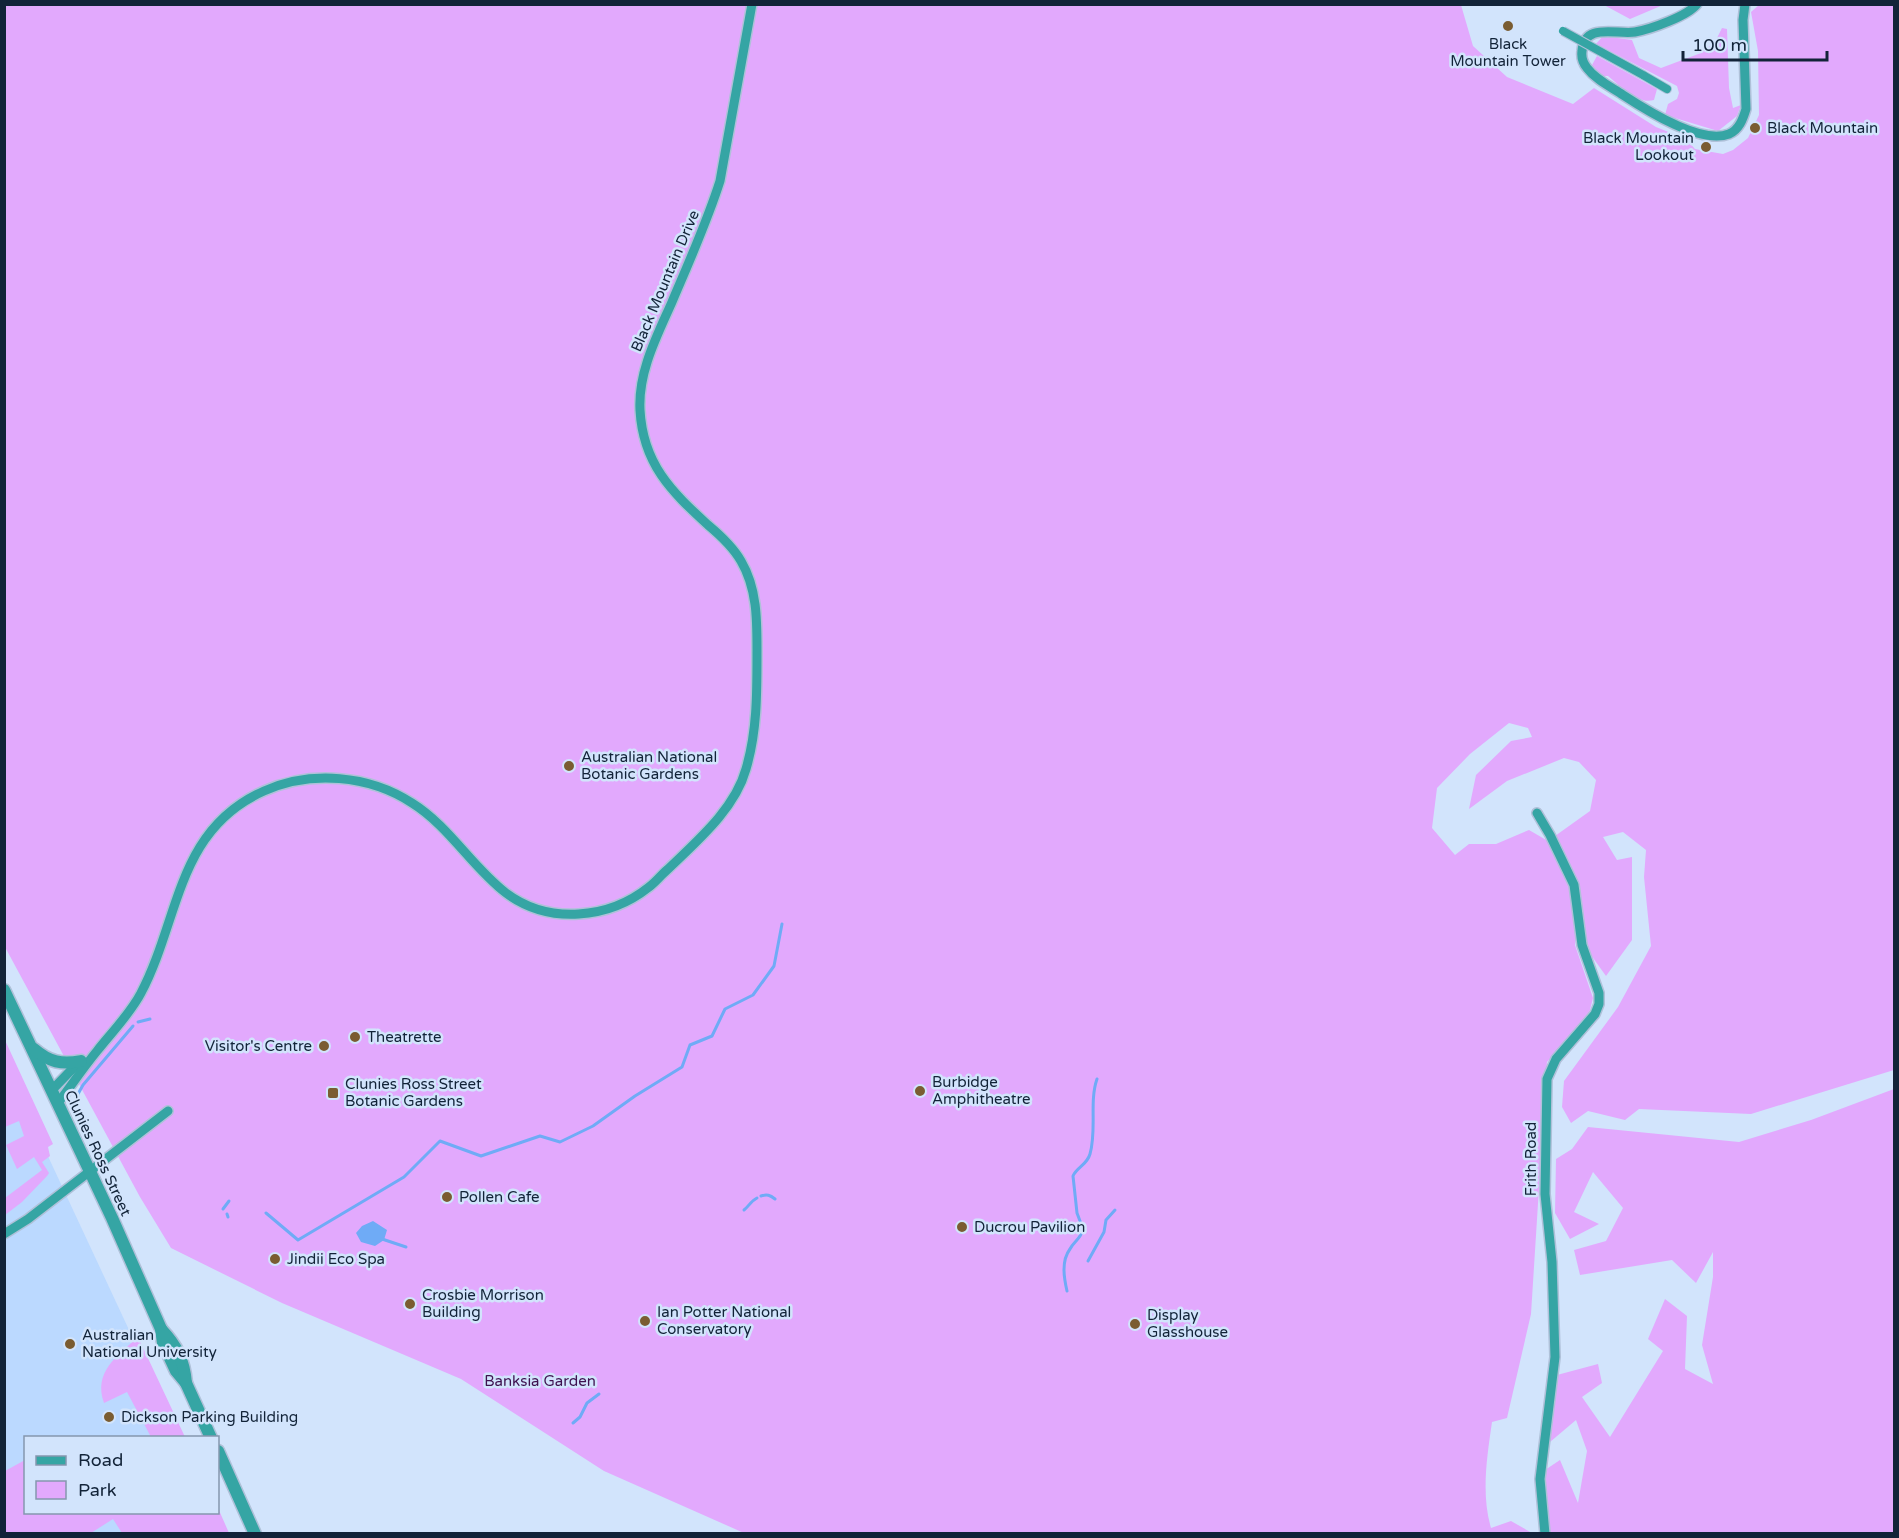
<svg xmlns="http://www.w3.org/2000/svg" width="1899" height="1538" viewBox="0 0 1899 1538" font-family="'Varela Round',sans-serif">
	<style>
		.built { fill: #bbd9ff }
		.green { fill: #e2a9fd; fill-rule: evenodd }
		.water { fill: #6fabf6 }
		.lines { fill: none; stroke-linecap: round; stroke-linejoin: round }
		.stream { stroke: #6fabf6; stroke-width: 3 }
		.pedestrian-casing { stroke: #afc1d9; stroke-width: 10 }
		.minor-casing { stroke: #afc1d9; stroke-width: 12 }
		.tertiary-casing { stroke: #afc1d9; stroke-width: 15 }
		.pedestrian { stroke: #35a5a4; stroke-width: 8 }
		.minor { stroke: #35a5a4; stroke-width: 9 }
		.tertiary { stroke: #35a5a4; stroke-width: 12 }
		.pedestrian-bridge-casing { stroke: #afc1d9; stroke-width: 10; stroke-linecap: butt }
		.pedestrian-bridge { stroke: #35a5a4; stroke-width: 8 }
		.poi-dot { fill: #7a5c31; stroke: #d2e4fc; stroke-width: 2 }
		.labels { text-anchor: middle; stroke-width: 5; stroke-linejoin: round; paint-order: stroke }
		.poi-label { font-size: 15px; fill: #122338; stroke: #d2e4fc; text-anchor: start }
		.street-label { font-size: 15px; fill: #122338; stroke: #d2e4fc }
		.park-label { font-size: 15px; fill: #3f1250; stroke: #d2e4fc }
	</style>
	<rect width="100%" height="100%" fill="#d2e4fc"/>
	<!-- built -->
	<path class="built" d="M4,1062L179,1437L26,1438V1512L214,1513L224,1533H5Z"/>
	<!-- green -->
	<g class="green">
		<path d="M4,5H1461L1473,46L1507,77L1573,104L1594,88L1656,127L1686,139L1695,149L1723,154L1733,150L1748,138L1759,115L1758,51L1751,12L1759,5H1894V1070L1751,1114L1639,1109L1625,1120L1588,1111L1571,1123L1562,1107L1564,1081L1618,1007L1651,946L1644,877L1646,850L1623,832L1603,837L1617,860L1632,857V940L1606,976L1583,944L1579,914L1575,945L1593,998L1588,1018L1547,1062L1531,1314L1507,1418L1492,1422C1487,1457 1481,1494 1491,1528L1511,1521L1532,1533H744L604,1471L461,1379L282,1303L171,1248L140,1197L5,947ZM1509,723L1528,728L1532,737L1511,741L1476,775L1469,809L1507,781L1564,758L1579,762L1596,780L1590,811L1548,841L1529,830L1496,844H1469L1455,855L1432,828L1437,788L1470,754Z"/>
		<path d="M1604,5H1663L1630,19Z"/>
		<path d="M1722,28L1727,29L1729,88L1733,108L1741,105L1737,116L1718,131L1665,115L1668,104L1677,99L1679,93L1677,86L1596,44L1603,36L1632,40L1639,58L1661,68L1701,53L1715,42Z"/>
		<path d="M1597,56L1657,89L1654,100C1638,105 1620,86 1608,76H1601L1592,65Z"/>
		<path d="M4,1038L53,1144L48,1147L50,1156L42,1162L49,1173L47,1176L22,1202L5,1215V1198L42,1170L34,1157L17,1169L6,1145L24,1136L19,1121L5,1127Z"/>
		<path d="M1894,1089V1533H1550L1542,1472L1560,1460L1578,1503L1587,1451L1576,1420L1550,1442L1557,1375L1598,1364L1602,1383L1582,1397L1610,1437L1663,1351L1648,1339L1665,1299L1687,1316L1685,1369L1713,1384L1702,1345L1713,1277V1252L1696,1283L1672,1260L1580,1275L1574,1250L1606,1241L1623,1208L1593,1172L1574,1212L1599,1224L1570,1239L1555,1213L1556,1159L1572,1149L1588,1127L1739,1142L1811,1120Z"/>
		<path d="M138,1337L185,1437H151L127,1392L104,1403C93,1372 117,1356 138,1337Z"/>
		<path d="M25,1460L26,1512H218V1508L229,1533H122L113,1519L91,1533H5V1471Z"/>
	</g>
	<!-- water -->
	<path class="water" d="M373,1221L387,1230L384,1240L375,1246L361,1242L356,1233L362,1226Z"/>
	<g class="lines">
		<!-- stream -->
		<g class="stream">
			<path d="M138,1022L150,1019"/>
			<path d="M78,1108V1094L83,1085L133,1026"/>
			<path d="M761,1196C767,1194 770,1195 775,1199"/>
			<path d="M223,1209L229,1201"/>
			<path d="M744,1210C749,1206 751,1201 757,1198"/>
			<path d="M266,1213L298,1240L404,1177L440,1141L481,1156L540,1136L560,1142L593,1126L635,1096L682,1067L690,1045L712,1036L725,1009L753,995L774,966L782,924"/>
			<path d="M227,1214L228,1217"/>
			<path d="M382,1239L406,1247"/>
			<path d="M1088,1261L1104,1232L1106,1220L1115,1210"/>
			<path d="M1067,1291C1064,1278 1061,1261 1070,1249C1074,1241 1081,1239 1083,1229L1077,1213L1073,1176C1077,1167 1087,1165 1090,1154C1097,1130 1089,1102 1097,1079"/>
			<path d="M573,1423L580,1417L587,1403L599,1394"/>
		</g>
		<!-- pedestrian casing -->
		<g class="pedestrian-casing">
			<path id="pedestrian" d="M1643,75L1667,89"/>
		</g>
		<!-- minor casing -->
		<g class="minor-casing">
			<g id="minor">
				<path d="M1697,4C1688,16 1651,29 1635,32C1617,35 1584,22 1582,51C1581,58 1583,63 1587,68C1596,80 1611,87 1623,95C1646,110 1701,145 1729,134C1739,130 1743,119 1746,109L1743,20L1745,4"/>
				<path d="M1537,813L1550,835L1574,885L1582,945L1599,993V1004L1595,1014L1556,1059L1547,1079L1545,1194L1552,1262L1555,1357L1540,1479L1545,1534"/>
				<path d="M52,1090L80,1061"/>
				<path d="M58,1103C71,1086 83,1068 97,1051C112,1032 130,1014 141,993C180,919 176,830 264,791C311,770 369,775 412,803C449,826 472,867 506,893C549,925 609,919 649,887C656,882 661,875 667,870C697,841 735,809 746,769C757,732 757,694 757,656C757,623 758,590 741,561C733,547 720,535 708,525C671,491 643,464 640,410C638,372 657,336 672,302C689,262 707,222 720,181L752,4"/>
				<path d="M4,1234L28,1219L168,1111"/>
			</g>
		</g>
		<!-- tertiary casing -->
		<g class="tertiary-casing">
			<g id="tertiary">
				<path d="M4,990L112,1218L161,1329L163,1343L176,1371L186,1383L211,1438"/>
				<path d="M34,1049C49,1062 62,1065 81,1061"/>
				<path d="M161,1329C177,1346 184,1360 186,1383"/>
				<path d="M218,1451L255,1534"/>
			</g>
		</g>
		<!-- pedestrian -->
		<use href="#pedestrian" class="pedestrian"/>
		<!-- minor -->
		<use href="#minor" class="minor"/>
		<!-- tertiary -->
		<use href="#tertiary" class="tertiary"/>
		<!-- pedestrian-bridge casing -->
		<g class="pedestrian-bridge-casing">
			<path id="pedestrian-bridge" d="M1563,31L1643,75"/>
		</g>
		<!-- pedestrian-bridge -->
		<use href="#pedestrian-bridge" class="pedestrian-bridge"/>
	</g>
	<!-- markers -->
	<g class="poi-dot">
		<circle cx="1508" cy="26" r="6"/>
		<circle cx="1755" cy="128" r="6"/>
		<circle cx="1706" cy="147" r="6"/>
		<circle cx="569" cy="766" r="6"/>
		<circle cx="355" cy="1037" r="6"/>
		<circle cx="324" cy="1046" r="6"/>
		<circle cx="920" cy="1091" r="6"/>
		<rect x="327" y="1087" width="12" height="12" rx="3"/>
		<circle cx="447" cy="1197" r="6"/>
		<circle cx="962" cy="1227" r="6"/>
		<circle cx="275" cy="1259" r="6"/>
		<circle cx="410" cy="1304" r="6"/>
		<circle cx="645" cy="1321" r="6"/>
		<circle cx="1135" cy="1324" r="6"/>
		<circle cx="70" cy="1344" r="6"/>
		<circle cx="109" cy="1417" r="6"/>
	</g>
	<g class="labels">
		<!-- poi labels -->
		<g class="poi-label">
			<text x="1508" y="49" text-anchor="middle">Black<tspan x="1508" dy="17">Mountain Tower</tspan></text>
			<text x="1767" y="133">Black Mountain</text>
			<text x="1694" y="143" text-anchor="end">Black Mountain<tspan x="1694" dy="17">Lookout</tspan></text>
			<text x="581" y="762">Australian National<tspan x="581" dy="17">Botanic Gardens</tspan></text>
			<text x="367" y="1042">Theatrette</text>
			<text x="312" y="1051" text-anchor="end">Visitor's Centre</text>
			<text x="932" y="1087">Burbidge<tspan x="932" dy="17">Amphitheatre</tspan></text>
			<text x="345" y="1089">Clunies Ross Street<tspan x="345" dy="17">Botanic Gardens</tspan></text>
			<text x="459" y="1202">Pollen Cafe</text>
			<text x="974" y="1232">Ducrou Pavilion</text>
			<text x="287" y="1264">Jindii Eco Spa</text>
			<text x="422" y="1300">Crosbie Morrison<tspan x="422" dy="17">Building</tspan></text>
			<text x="657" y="1317">Ian Potter National<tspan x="657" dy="17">Conservatory</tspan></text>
			<text x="1147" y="1320">Display<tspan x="1147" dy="17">Glasshouse</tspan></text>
			<text x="82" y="1340">Australian<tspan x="82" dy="17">National University</tspan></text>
			<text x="121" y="1422">Dickson Parking Building</text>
		</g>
		<!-- street labels -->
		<g class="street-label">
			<text transform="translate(665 281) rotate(-67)" y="5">Black Mountain Drive</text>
			<text transform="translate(98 1153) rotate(65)" y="5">Clunies Ross Street</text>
			<text transform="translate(1531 1159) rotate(-90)" y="5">Frith Road</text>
		</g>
		<!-- park labels -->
		<g class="park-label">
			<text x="540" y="1386">Banksia Garden</text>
		</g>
	</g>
	<!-- border -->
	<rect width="1899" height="1538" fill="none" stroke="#122338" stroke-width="12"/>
	<!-- legend -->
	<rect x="24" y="1436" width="195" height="78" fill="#d2e4fc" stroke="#8597ae" stroke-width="1.5"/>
	<rect x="36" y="1456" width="30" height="9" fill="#35a5a4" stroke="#8597ae" stroke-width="1.5"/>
	<text x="78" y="1466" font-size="18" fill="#122338">Road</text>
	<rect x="36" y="1481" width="30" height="18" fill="#e2a9fd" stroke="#8597ae" stroke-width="1.5"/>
	<text x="78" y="1496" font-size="18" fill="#122338">Park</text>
	<!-- scale -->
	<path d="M1683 51v9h144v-9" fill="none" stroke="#122338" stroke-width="3"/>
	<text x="1692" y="51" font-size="18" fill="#122338" stroke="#d2e4fc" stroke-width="4.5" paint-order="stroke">100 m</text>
</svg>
